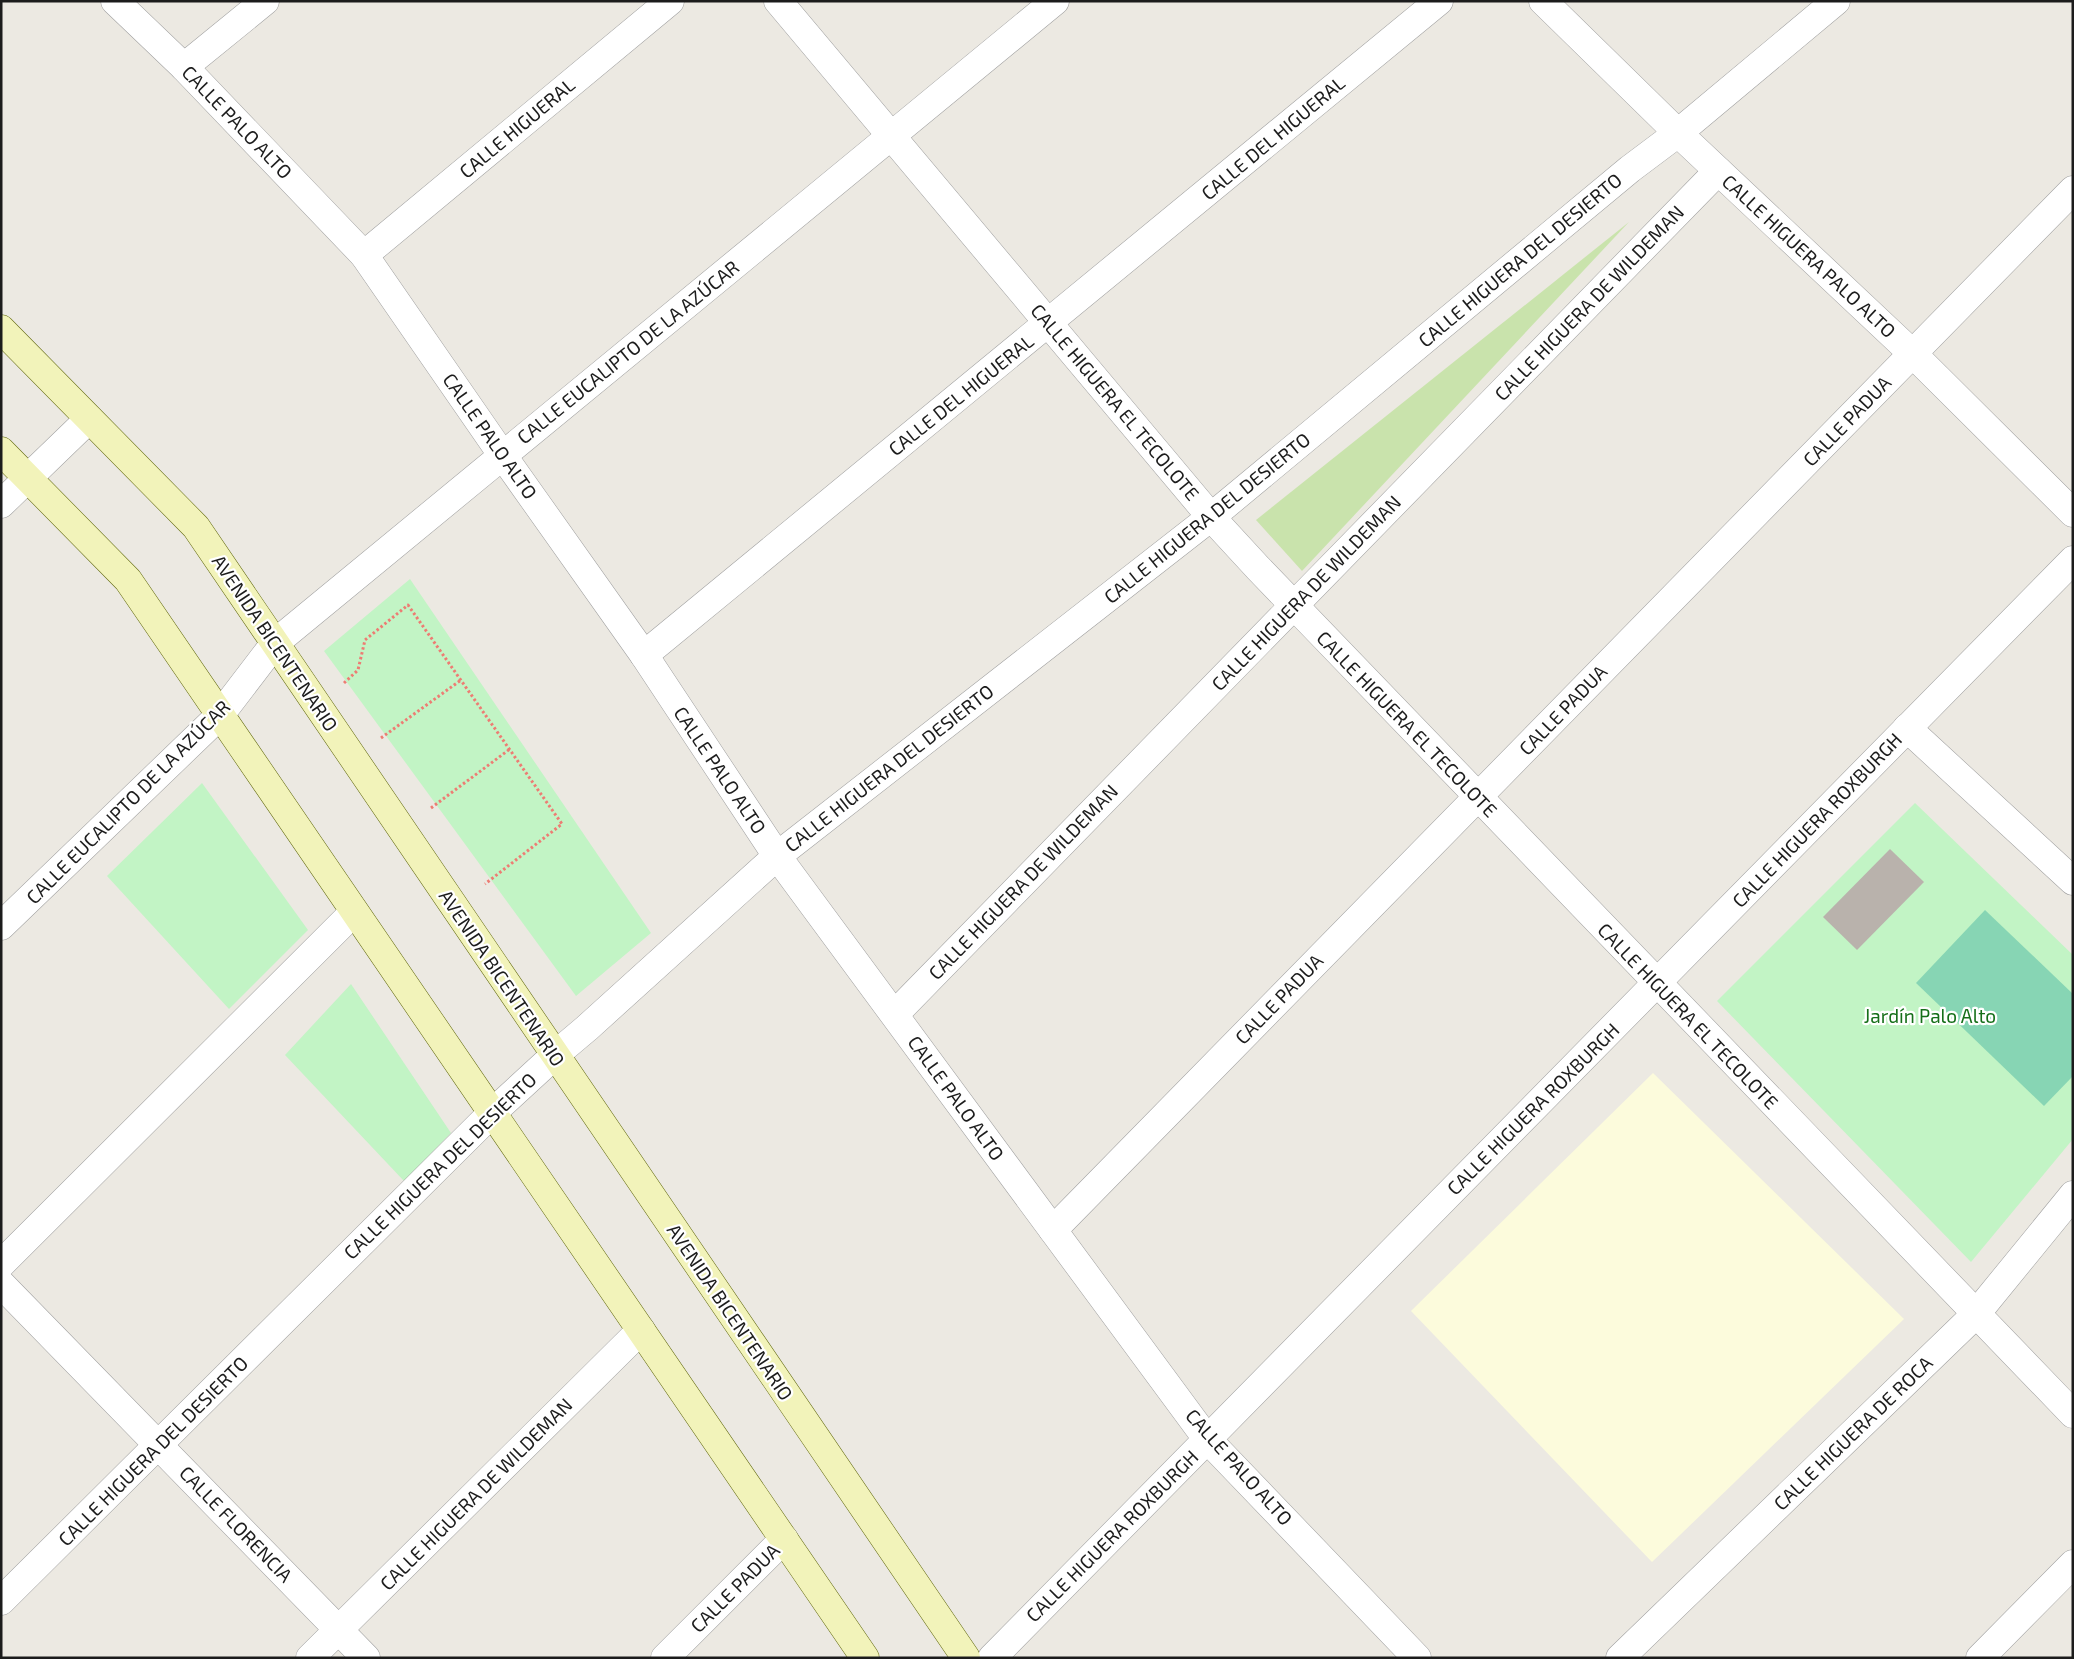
<svg xmlns="http://www.w3.org/2000/svg" width="2074" height="1659" viewBox="0 0 2074 1659" font-family="'Exo 2',sans-serif">
	<style>
		.education { fill: #fcfbdc }
		.grass { fill: #c9e3ac }
		.park { fill: #c2f4c5 }
		.pitch { fill: #87d5b4 }
		.building { fill: #b9b2ac }
		.lines { fill: none; stroke-linecap: round; stroke-linejoin: round }
		.street-casing { stroke: #a0a0a0; stroke-width: 29 }
		.secondary-casing { stroke: #61680e; stroke-width: 29 }
		.path { stroke: #ed7c73; stroke-width: 3; stroke-dasharray: 2.5 2.5; stroke-linecap: butt }
		.street { stroke: #fff; stroke-width: 28 }
		.secondary { stroke: #f2f3ba; stroke-width: 28 }
		.labels { text-anchor: middle; stroke-width: 4.5; stroke-linejoin: round; paint-order: stroke }
		.street-label { font-size: 19px; fill: #1c1c1c; stroke: #fff }
		.park-label { font-size: 19px; fill: #156f19; stroke: #fff }
	</style>
	<rect width="100%" height="100%" fill="#ece9e2"/>
	<!-- education -->
	<path class="education" d="M1653,1073L1904,1319L1652,1562L1411,1311Z"/>
	<!-- grass -->
	<path class="grass" d="M1629,222L1302,571L1256,520Z"/>
	<!-- park -->
	<g class="park">
		<path d="M410,579L651,933L576,996L324,651Z"/>
		<path d="M202,783L308,930L229,1009L107,876Z"/>
		<path d="M1915,803L2073,955V1139L1971,1262L1717,1001Z"/>
		<path d="M351,984L451,1133L404,1181L285,1055Z"/>
	</g>
	<!-- pitch -->
	<path class="pitch" d="M1985,910L2073,994V1076L2044,1106L1916,983Z"/>
	<!-- building -->
	<path class="building" d="M1890,849L1924,882L1857,950L1823,917Z"/>
	<g class="lines">
		<!-- street casing -->
		<g class="street-casing">
			<g id="street">
				<path d="M115,1L184,67L364,255L503,456L644,655L777,856L1207,1439L1417,1658"/>
				<path d="M778,1L1211,517L1258,568L2073,1414"/>
				<path d="M1543,1L1678,133L1913,354L2073,513"/>
				<path d="M184,67L265,1"/>
				<path d="M364,255L670,1"/>
				<path d="M1,504L89,419"/>
				<path d="M644,655L1439,1"/>
				<path d="M1907,728L2073,881"/>
				<path d="M1,926L220,715L275,643L1055,1"/>
				<path d="M895,1014L1718,171"/>
				<path d="M1053,1230L2073,190"/>
				<path d="M1,1264L354,912"/>
				<path d="M1,1284L366,1658"/>
				<path d="M1,1601L492,1113L555,1055L587,1028L777,856L1211,517L1630,169L1678,133L1836,1"/>
				<path d="M310,1658L641,1330"/>
				<path d="M665,1658L784,1539"/>
				<path d="M992,1658L2073,560"/>
				<path d="M1620,1658L1976,1314L2073,1195"/>
				<path d="M1980,1658L2073,1564"/>
			</g>
		</g>
		<!-- secondary casing -->
		<g class="secondary-casing">
			<g id="secondary">
				<path d="M1,329L196,527L966,1658"/>
				<path d="M1,451L128,580L865,1658"/>
			</g>
		</g>
		<!-- path -->
		<g class="path">
			<path d="M344,683L358,670L365,640L408,605L562,824L485,884"/>
			<path d="M381,738L461,680"/>
			<path d="M431,808L510,749"/>
		</g>
		<!-- street -->
		<use href="#street" class="street"/>
		<!-- secondary -->
		<use href="#secondary" class="secondary"/>
	</g>
	<g class="labels">
		<!-- street labels -->
		<g class="street-label">
			<text transform="translate(237 122) rotate(46)" y="7">CALLE PALO ALTO</text>
			<text transform="translate(517 128) rotate(-40)" y="7">CALLE HIGUERAL</text>
			<text transform="translate(1273 138) rotate(-40)" y="7">CALLE DEL HIGUERAL</text>
			<text transform="translate(1809 256) rotate(43)" y="7">CALLE HIGUERA PALO ALTO</text>
			<text transform="translate(1520 260) rotate(-40)" y="7">CALLE HIGUERA DEL DESIERTO</text>
			<text transform="translate(1589 303) rotate(-46)" y="7">CALLE HIGUERA DE WILDEMAN</text>
			<text transform="translate(628 352) rotate(-39)" y="7">CALLE EUCALIPTO DE LA AZÚCAR</text>
			<text transform="translate(961 395) rotate(-39)" y="7">CALLE DEL HIGUERAL</text>
			<text transform="translate(1115 402) rotate(50)" y="7">CALLE HIGUERA EL TECOLOTE</text>
			<text transform="translate(1847 421) rotate(-46)" y="7">CALLE PADUA</text>
			<text transform="translate(490 436) rotate(55)" y="7">CALLE PALO ALTO</text>
			<text transform="translate(1207 518) rotate(-39)" y="7">CALLE HIGUERA DEL DESIERTO</text>
			<text transform="translate(1306 593) rotate(-46)" y="7">CALLE HIGUERA DE WILDEMAN</text>
			<text transform="translate(275 643) rotate(56)" y="7">AVENIDA BICENTENARIO</text>
			<text transform="translate(1563 710) rotate(-46)" y="7">CALLE PADUA</text>
			<text transform="translate(1407 724) rotate(46)" y="7">CALLE HIGUERA EL TECOLOTE</text>
			<text transform="translate(889 768) rotate(-38)" y="7">CALLE HIGUERA DEL DESIERTO</text>
			<text transform="translate(720 770) rotate(56)" y="7">CALLE PALO ALTO</text>
			<text transform="translate(128 802) rotate(-45)" y="7">CALLE EUCALIPTO DE LA AZÚCAR</text>
			<text transform="translate(1817 820) rotate(-46)" y="7">CALLE HIGUERA ROXBURGH</text>
			<text transform="translate(1023 882) rotate(-46)" y="7">CALLE HIGUERA DE WILDEMAN</text>
			<text transform="translate(502 978) rotate(56)" y="7">AVENIDA BICENTENARIO</text>
			<text transform="translate(1279 999) rotate(-46)" y="7">CALLE PADUA</text>
			<text transform="translate(1688 1016) rotate(46)" y="7">CALLE HIGUERA EL TECOLOTE</text>
			<text transform="translate(956 1098) rotate(54)" y="7">CALLE PALO ALTO</text>
			<text transform="translate(1533 1109) rotate(-45)" y="7">CALLE HIGUERA ROXBURGH</text>
			<text transform="translate(440 1166) rotate(-44)" y="7">CALLE HIGUERA DEL DESIERTO</text>
			<text transform="translate(730 1312) rotate(56)" y="7">AVENIDA BICENTENARIO</text>
			<text transform="translate(1853 1433) rotate(-44)" y="7">CALLE HIGUERA DE ROCA</text>
			<text transform="translate(153 1451) rotate(-45)" y="7">CALLE HIGUERA DEL DESIERTO</text>
			<text transform="translate(1239 1467) rotate(48)" y="7">CALLE PALO ALTO</text>
			<text transform="translate(476 1494) rotate(-45)" y="7">CALLE HIGUERA DE WILDEMAN</text>
			<text transform="translate(236 1524) rotate(46)" y="7">CALLE FLORENCIA</text>
			<text transform="translate(1112 1536) rotate(-45)" y="7">CALLE HIGUERA ROXBURGH</text>
			<text transform="translate(735 1588) rotate(-45)" y="7">CALLE PADUA</text>
		</g>
		<!-- park labels -->
		<g class="park-label">
			<text x="1930" y="1023">Jardín Palo Alto</text>
		</g>
	</g>
	<!-- border -->
	<rect width="2074" height="1659" fill="none" stroke="#1c1c1c" stroke-width="5"/>
</svg>
